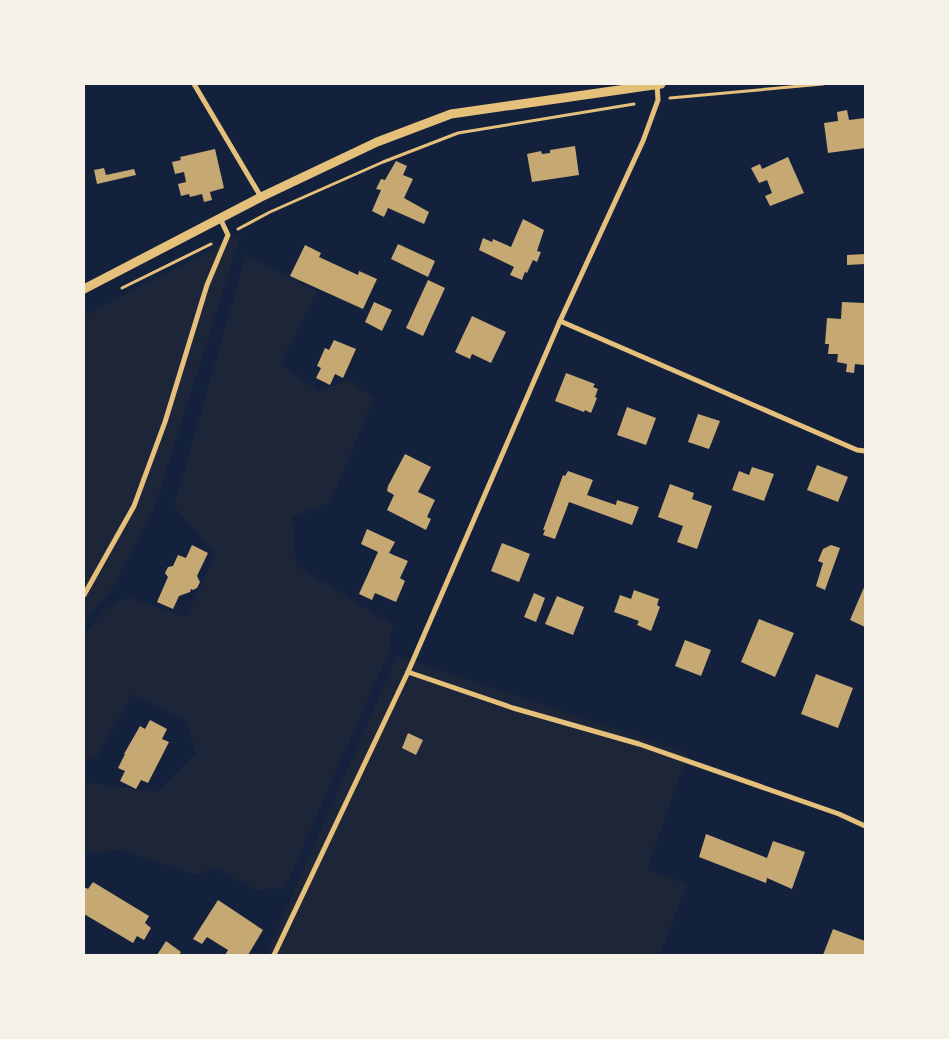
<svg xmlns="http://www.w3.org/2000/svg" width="949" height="1039" viewBox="0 0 949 1039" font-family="'Fira Sans Condensed',sans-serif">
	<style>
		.green { fill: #1d2539 }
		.building { fill: #c6a872 }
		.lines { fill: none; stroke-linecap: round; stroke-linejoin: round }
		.path { stroke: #e5c07b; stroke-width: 3 }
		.minor { stroke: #e5c07b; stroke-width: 5 }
		.tertiary { stroke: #e5c07b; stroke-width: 9 }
	</style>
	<rect width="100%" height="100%" fill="#14213d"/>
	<!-- green -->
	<g class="green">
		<path d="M241,234L154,509L111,590L84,622V316Z"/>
		<path d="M246,255L317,292L280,364L319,391L348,380L374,398L330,503L292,517L296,565L393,625L388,654L285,888L256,890L214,868L195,875L121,850L84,854V782L157,792L196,753L187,721L132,694L96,758L84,761V633L104,611L128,597L186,617L216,554L174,507Z"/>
		<path d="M397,656L688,753L647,869L687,884L660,955H266Z"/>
	</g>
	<!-- building -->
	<g class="building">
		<path d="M847,110L849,120L865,118V148L828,153L824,123L838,121L837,112Z"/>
		<path d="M575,146L579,175L532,182L527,154L541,151L542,154L550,153V150Z"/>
		<path d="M215,149L224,188L210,192L212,200L204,202L202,194L190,197L189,194L181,196L178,184L186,182L184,172L175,174L172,162L181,160L180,157Z"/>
		<path d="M788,157L804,193L770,206L765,196L772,193L767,180L759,183L751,168L760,164L762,169Z"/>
		<path d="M396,161L407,166L403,175L413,179L404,198L429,212L424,224L388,208L384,217L372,211L381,190L376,189L381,179L385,180Z"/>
		<path d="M104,168L106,175L134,169L136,175L97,184L94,170Z"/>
		<path d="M523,219L544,230L537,251L541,252L537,262L533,260L527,273L525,272L522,280L510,275L514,267L479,250L483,238L492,242L493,239L511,247Z"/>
		<path d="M398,244L435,261L428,277L391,259Z"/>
		<path d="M305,245L321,253L319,257L358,275L359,271L377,279L363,309L290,276Z"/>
		<path d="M865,254V264L847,265V255Z"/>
		<path d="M428,280L445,288L423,336L406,328Z"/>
		<path d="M374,302L392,310L382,331L365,322Z"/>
		<path d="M842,302L865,303L864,365L855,364L854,373L846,372L847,364L837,362L838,354H828L829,344H825L827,318L841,319Z"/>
		<path d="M472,316L506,332L491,363L472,354L470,359L455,352Z"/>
		<path d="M334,340L356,349L343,378L335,374L330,385L316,378L321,368L317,366L325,348L329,350Z"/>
		<path d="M566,373L595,384L593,387L598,389L595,397L597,398L591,413L585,410L584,412L555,401Z"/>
		<path d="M627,407L656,418L646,445L617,435Z"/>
		<path d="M698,414L720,421L709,449L688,442Z"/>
		<path d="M405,454L431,467L418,492L435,500L427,517L431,519L426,530L387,510L394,495L387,491L388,486Z"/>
		<path d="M817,465L848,477L838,502L807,490Z"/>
		<path d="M752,467L774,474L764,501L732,490L739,471L749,475Z"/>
		<path d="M568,471L593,480L587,495L616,505L617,500L639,507L632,525L569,502L555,539L543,535L545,530H543L563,475L565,476Z"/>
		<path d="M670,484L694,493L692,499L712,506L697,549L677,542L683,526L658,517Z"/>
		<path d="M367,529L395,542L389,553L408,561L400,578L405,581L396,602L375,593L372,600L359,594L378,552L361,544Z"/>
		<path d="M502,543L530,554L519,582L491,571Z"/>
		<path d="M192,545L208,553L197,576L200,582L197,588L193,590L191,589L190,592L179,596L173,609L157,602L168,577L165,573L168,567L173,566L178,555L186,558Z"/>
		<path d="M831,545L840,548L825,590L816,586L823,563L818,561L823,549Z"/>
		<path d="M865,585V627L850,620Z"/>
		<path d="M634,590L659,599L657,605L660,607L651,631L637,625L639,621L614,612L620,595L631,599Z"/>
		<path d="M534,593L545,598L536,622L524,617Z"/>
		<path d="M557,596L584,607L573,635L545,624Z"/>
		<path d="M759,619L794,633L775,677L741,662Z"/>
		<path d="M685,640L711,650L701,676L675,666Z"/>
		<path d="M816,674L853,688L838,728L801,714Z"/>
		<path d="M150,720L167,729L162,739L169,742L148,783L141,780L136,789L120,781L125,771L118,768L125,754H124L140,726L145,729Z"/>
		<path d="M408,733L423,740L416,755L402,748Z"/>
		<path d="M706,834L767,858L773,841L805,852L792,889L767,878L766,883L699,857Z"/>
		<path d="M93,882L149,916L145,923L151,928L144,940L137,936L133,943L84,914V887L88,889Z"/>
		<path d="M218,900L263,930L248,955H225L228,950L207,937L202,944L193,939Z"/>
		<path d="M833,929L865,941V955H823Z"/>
		<path d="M166,941L181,952L179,955H157Z"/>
	</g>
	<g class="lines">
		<!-- path -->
		<g class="path">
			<path d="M670,98L823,84"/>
			<path d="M238,229L270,212L383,162L458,133L634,104"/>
			<path d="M122,288L211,244"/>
		</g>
		<!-- minor -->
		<g class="minor">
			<path d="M194,84L261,197"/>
			<path d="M560,321L857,450L865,451"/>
			<path d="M84,595L134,506L165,422L207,285L228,235L220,218"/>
			<path d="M408,672L513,708L639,744L839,814L865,826"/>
			<path d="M274,955L408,672L560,321L643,141L658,100L657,84"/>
		</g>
		<!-- tertiary -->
		<path class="tertiary" d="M84,289L261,197L377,142L451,114L661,84"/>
	</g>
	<!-- border -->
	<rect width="949" height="1039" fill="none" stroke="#f6f1e7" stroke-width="170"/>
</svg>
